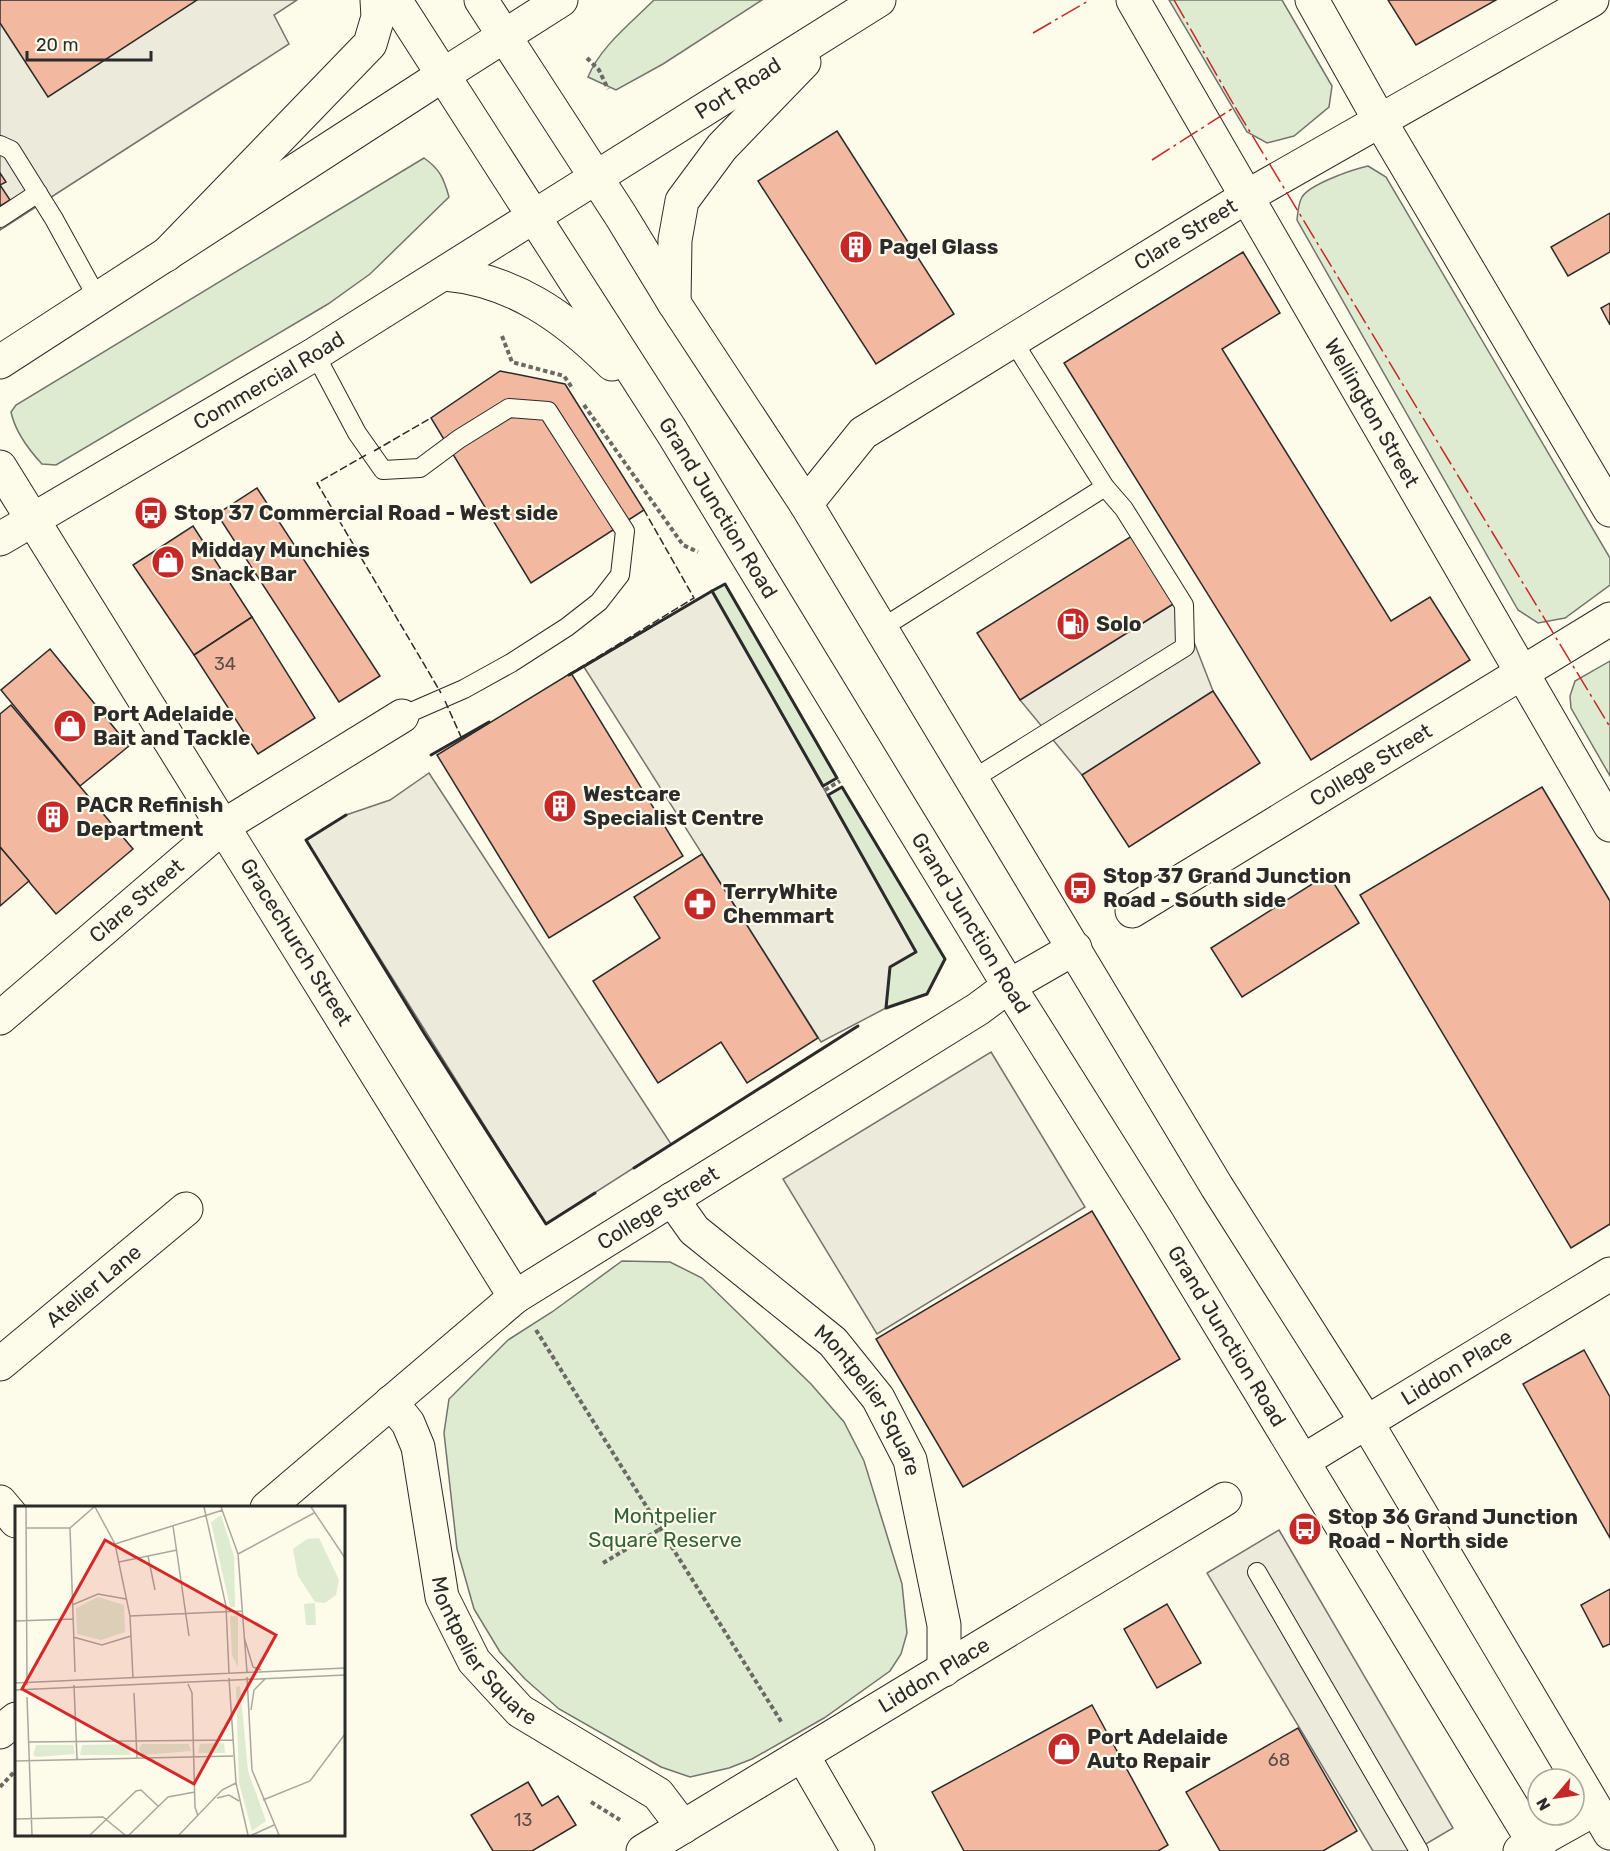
<svg xmlns="http://www.w3.org/2000/svg" width="1610" height="1851" viewBox="0 0 1610 1851" font-family="Rubik,sans-serif">
	<style>
		.green { fill: #deebd1; stroke: #74746e; stroke-width: 1.5 }
		.parking { fill: #eceadb; stroke: #74746e; stroke-width: 1.5 }
		.building { fill: #f2b8a0; stroke: #2b2b2b; stroke-width: 1.5 }
		.lines { fill: none; stroke-linecap: round; stroke-linejoin: round }
		.service-casing { stroke: #2b2b2b; stroke-width: 20 }
		.minor-casing { stroke: #2b2b2b; stroke-width: 35 }
		.primary-casing { stroke: #2b2b2b; stroke-width: 35 }
		.trunk-casing { stroke: #2b2b2b; stroke-width: 35 }
		.path { stroke: #6a6964; stroke-width: 4; stroke-dasharray: 4.5 3; stroke-linecap: butt }
		.service { stroke: #fdfbea; stroke-width: 18 }
		.minor { stroke: #fdfbea; stroke-width: 33 }
		.primary { stroke: #fdfbea; stroke-width: 33 }
		.trunk { stroke: #fdfbea; stroke-width: 33 }
		.fence { stroke: #2b2b2b; stroke-width: 1.5; stroke-dasharray: 8 3; stroke-linecap: butt }
		.wall { stroke: #2b2b2b; stroke-width: 3 }
		.power { stroke: #c62828; stroke-width: 1.5; stroke-dasharray: 21 4.5 3 4.5; stroke-linecap: butt }
		.labels { text-anchor: middle; stroke-width: 4.5; stroke-linejoin: round; paint-order: stroke }
		.number-label { font-size: 18px; fill: #5d4e48 }
		.street-label { font-size: 21px; fill: #2b2b2b; stroke: #fdfbea }
		.poi-label { font-size: 21px; font-weight: bold; fill: #2b2b2b; stroke: #fdfbea; text-anchor: start }
		.park-label { font-size: 21px; fill: #34623c; stroke: #fdfbea }
		.inset-road { fill: none; stroke: #a9a89e; stroke-width: 1.5 }
		.view { fill: #d62828; fill-opacity: 0.15; stroke: #d62828; stroke-width: 3 }
		.inset-edge { fill: none; stroke: #2b2b2b; stroke-width: 3 }
	</style>
	<rect width="100%" height="100%" fill="#fdfbea"/>
	<!-- green -->
	<g class="green">
		<path d="M654,0H762L663,64L616,90L588,77C600,47 631,23 654,0Z"/>
		<path d="M1169,0H1282L1332,86L1329,107L1294,136L1267,143L1247,132Z"/>
		<path d="M424,158C440,169 444,179 449,197L370,274L328,304L56,465L42,464C29,450 15,431 11,412L16,405Z"/>
		<path d="M1368,166L1386,177L1610,558V585L1565,618L1538,623L1518,610L1297,220C1298,212 1298,204 1302,197C1310,184 1354,169 1368,166Z"/>
		<path d="M725,584L837,778L823,786L712,591Z"/>
		<path d="M1610,661V776L1571,708L1570,696L1575,681Z"/>
		<path d="M842,787L945,959L927,994L886,1008L890,967L916,952L828,795Z"/>
		<path d="M622,1261L670,1262L702,1278L811,1384L844,1422L864,1461L902,1584L907,1633L901,1654L890,1671L824,1718L752,1759L729,1768L690,1777L661,1767L559,1709L525,1679L500,1652L474,1609L457,1549L444,1433L449,1399L508,1340L552,1312Z"/>
	</g>
	<!-- parking -->
	<g class="parking">
		<path d="M197,0H297L274,15L289,44L0,230V23Z"/>
		<path d="M712,591L916,952L890,967L886,1008L821,1042L584,667Z"/>
		<path d="M1178,601L1213,691L1082,775L1020,700Z"/>
		<path d="M429,773L671,1144L546,1224L306,840L346,815L390,800Z"/>
		<path d="M991,1052L1085,1207L877,1334L783,1179Z"/>
		<path d="M1279,1530L1453,1828L1414,1851H1373L1207,1573Z"/>
	</g>
	<!-- building -->
	<g class="building">
		<path d="M0,0H197L48,97L0,23Z"/>
		<path d="M1388,0H1496L1416,45Z"/>
		<path d="M837,131L954,314L876,364L758,181Z"/>
		<path d="M0,173L6,182L0,185L10,200L0,206Z"/>
		<path d="M1610,213V252L1568,276L1551,247Z"/>
		<path d="M1243,252L1280,313L1222,349L1391,621L1430,597L1470,660L1311,760L1064,363Z"/>
		<path d="M1610,303V325L1601,308Z"/>
		<path d="M500,371L565,384L644,510L531,583L431,418Z"/>
		<path d="M257,488L380,676L339,702L217,514Z"/>
		<path d="M193,526L252,617L194,655L133,565Z"/>
		<path d="M1135,534L1178,601L1020,700L977,633Z"/>
		<path d="M252,617L315,718L258,754L194,655Z"/>
		<path d="M50,649L129,746L80,786L1,690Z"/>
		<path d="M571,673L683,856L549,938L437,755Z"/>
		<path d="M1213,691L1260,763L1129,847L1082,775Z"/>
		<path d="M11,705L133,849L56,914L0,847V714Z"/>
		<path d="M1542,787L1610,901V1224L1571,1248L1360,895Z"/>
		<path d="M0,847L29,881L0,906Z"/>
		<path d="M702,854L818,1038L747,1083L721,1042L658,1083L593,981L660,938L634,897Z"/>
		<path d="M1328,874L1359,923L1242,997L1211,948Z"/>
		<path d="M1092,1211L1180,1359L963,1487L876,1339Z"/>
		<path d="M1584,1350L1610,1397V1538L1523,1384Z"/>
		<path d="M1610,1589V1644L1603,1647L1581,1605Z"/>
		<path d="M1167,1604L1201,1663L1157,1688L1124,1629Z"/>
		<path d="M1092,1705L1168,1845L1158,1851H964L932,1792Z"/>
		<path d="M1298,1728L1357,1831L1323,1851H1220L1186,1792Z"/>
		<path d="M528,1782L542,1806L558,1796L576,1825L532,1851H493L471,1815Z"/>
	</g>
	<g class="lines">
		<!-- service casing -->
		<g class="service-casing">
			<g id="service">
				<path d="M0,145L11,150L54,219L98,299"/>
				<path d="M0,218L38,193"/>
				<path d="M315,354L357,433L383,470L420,468L459,439L509,408L548,411L625,531L620,575L599,602L567,627L511,663L464,689L402,716"/>
				<path d="M882,628L1105,487"/>
				<path d="M973,779L1185,647L1184,605L1124,509L1105,487L1013,341"/>
				<path d="M1257,1572L1419,1851"/>
			</g>
		</g>
		<!-- minor casing -->
		<g class="minor-casing">
			<g id="minor">
				<path id="s1" d="M1133,0L1610,825"/>
				<path d="M1312,0L1380,121L1610,510"/>
				<path id="s2" d="M0,467C172,743 345,1019 515,1297"/>
				<path id="s3" d="M806,504L863,433L1246,197L1592,0"/>
				<path id="s4" d="M1132,911L1610,619"/>
				<path id="s5" d="M0,1018L225,825L402,716"/>
				<path id="s6" d="M672,1199L694,1230L833,1342L878,1398L910,1460L944,1625V1670"/>
				<path id="s7" d="M0,1364L186,1209"/>
				<path id="s8" d="M391,1402L408,1423L418,1447L442,1597L474,1661L520,1711L658,1794L683,1827"/>
				<path id="s9" d="M1303,1461L1610,1274"/>
				<path d="M0,1502L16,1521"/>
				<path id="s10" d="M267,1508L515,1297L978,1009L1009,986L1075,948"/>
				<path d="M0,1732L16,1719"/>
				<path d="M803,1756L858,1851"/>
				<path id="s11" d="M643,1851L1225,1499"/>
				<path d="M1520,1851L1595,1809"/>
			</g>
		</g>
		<!-- primary casing -->
		<g class="primary-casing">
			<g id="primary">
				<path d="M0,362L443,75"/>
				<path id="s12" d="M0,539L315,354L533,217"/>
			</g>
		</g>
		<!-- trunk casing -->
		<g class="trunk-casing">
			<g id="trunk">
				<path id="s13" d="M395,0L672,432L1009,986L1158,1223L1539,1851"/>
				<path d="M481,0L621,216L674,303L806,504L1217,1187L1367,1423L1610,1833"/>
				<path d="M443,75L561,0"/>
				<path id="s14" d="M533,217L879,0"/>
				<path d="M166,255L370,44L378,17L377,0"/>
				<path d="M445,274C513,280 565,317 612,364"/>
				<path d="M674,303L675,240L682,201L722,147L804,62"/>
			</g>
		</g>
		<!-- path -->
		<g class="path">
			<path d="M587,58L599,70L608,89"/>
			<path d="M502,336L512,362L564,376L573,389"/>
			<path d="M584,405L683,545L698,552"/>
			<path d="M825,790L840,781"/>
			<path d="M536,1330L782,1723"/>
			<path d="M603,1563L662,1528"/>
			<path d="M0,1787L16,1770"/>
			<path d="M591,1802L620,1820"/>
		</g>
		<!-- service -->
		<use href="#service" class="service"/>
		<!-- minor -->
		<use href="#minor" class="minor"/>
		<!-- primary -->
		<use href="#primary" class="primary"/>
		<!-- trunk -->
		<use href="#trunk" class="trunk"/>
		<!-- fence -->
		<g class="fence">
			<path d="M374,451L431,418"/>
			<path d="M366,455L317,483L441,693"/>
			<path d="M568,675L694,598L644,510"/>
			<path d="M445,701L462,739L465,737"/>
		</g>
		<!-- wall -->
		<g class="wall">
			<path d="M725,584L837,778L823,786L712,591Z"/>
			<path d="M569,675L712,591"/>
			<path d="M431,755L489,722"/>
			<path d="M842,787L945,959L927,994L886,1008L890,967L916,952L828,795Z"/>
			<path d="M346,815L306,840L424,1033L546,1224L595,1193"/>
			<path d="M634,1168L858,1026"/>
		</g>
		<!-- power -->
		<g class="power">
			<path d="M1174,0L1235,107"/>
			<path d="M1033,33L1090,0"/>
			<path d="M1152,160L1235,107L1610,727"/>
		</g>
	</g>
	<!-- icons -->
	<defs>
		<g id="building-disc" transform="scale(1.725)"><circle r="9.5" fill="#c62828" stroke="#fdfbea"/><path d="M-4-6H4V6H1V3H-1V6H-4ZM-2.5-4.3h1.7v1.8h-1.7ZM.8-4.3h1.7v1.8H.8ZM-2.5-1h1.7V.8h-1.7ZM.8-1h1.7V.8H.8Z" fill="#fff"/></g>
		<g id="bus-disc" transform="scale(1.725)"><circle r="9.5" fill="#c62828" stroke="#fdfbea"/><path d="M-5-6H5V4H4V6H2V4H-2V6H-4V4H-5ZM-3.5-4V0h7V-4ZM-3.5 1.2v1.5H-2V1.2ZM2 1.2v1.5H3.5V1.2Z" fill="#fff"/></g>
		<g id="shop-disc" transform="scale(1.725)"><circle r="9.5" fill="#c62828" stroke="#fdfbea"/><path d="M-5-2.5h2.3a2.7 3.5 0 0 1 5.4 0H5L5.5 6h-11ZM-1.5-2.5h3a1.5 2.3 0 0 0-3 0Z" fill="#fff"/></g>
		<g id="fuel-disc" transform="scale(1.725)"><circle r="9.5" fill="#c62828" stroke="#fdfbea"/><path d="M-5.5-6h7V0h2V4h1.3V-2.5L3-4.5l.8-.8L6-3V5H2.5V1h-1V6h-7ZM-4.2-4.7v3.2H.2V-4.7Z" fill="#fff"/></g>
		<g id="pharmacy-disc" transform="scale(1.725)"><circle r="9.5" fill="#c62828" stroke="#fdfbea"/><path d="M-2-6h4v4h4v4h-4v4h-4v-4h-4v-4h4Z" fill="#fff"/></g>
	</defs>
	<g fill-rule="evenodd">
		<use href="#building-disc" x="856" y="247"/>
		<use href="#bus-disc" x="151" y="513"/>
		<use href="#shop-disc" x="168" y="562"/>
		<use href="#fuel-disc" x="1073" y="624"/>
		<use href="#shop-disc" x="70" y="726"/>
		<use href="#building-disc" x="560" y="806"/>
		<use href="#building-disc" x="53" y="817"/>
		<use href="#bus-disc" x="1080" y="888"/>
		<use href="#pharmacy-disc" x="700" y="904"/>
		<use href="#bus-disc" x="1305" y="1529"/>
		<use href="#shop-disc" x="1064" y="1749"/>
	</g>
	<g class="labels">
		<!-- number labels -->
		<g class="number-label">
			<text x="225" y="670">34</text>
			<text x="1279" y="1766">68</text>
			<text x="523" y="1826">13</text>
		</g>
		<!-- street labels -->
		<g class="street-label">
			<text dy="7" stroke="none"><textPath href="#s14" startOffset="242">Port Road</textPath></text>
			<text dy="7" stroke="none"><textPath href="#s3" startOffset="470">Clare Street</textPath></text>
			<text dy="7" stroke="none"><textPath href="#s12" startOffset="312">Commercial Road</textPath></text>
			<text dy="7" stroke="none"><textPath href="#s1" startOffset="477">Wellington Street</textPath></text>
			<text dy="7" stroke="none"><textPath href="#s13" startOffset="602">Grand Junction Road</textPath></text>
			<text dy="7" stroke="none"><textPath href="#s4" startOffset="280">College Street</textPath></text>
			<text dy="7" stroke="none"><textPath href="#s5" startOffset="180">Clare Street</textPath></text>
			<text dy="7" stroke="none"><textPath href="#s13" startOffset="1088">Grand Junction Road</textPath></text>
			<text dy="7" stroke="none"><textPath href="#s2" startOffset="560">Gracechurch Street</textPath></text>
			<text dy="7" stroke="none"><textPath href="#s10" startOffset="494">College Street</textPath></text>
			<text dy="7" stroke="none"><textPath href="#s7" startOffset="122">Atelier Lane</textPath></text>
			<text dy="7" stroke="none"><textPath href="#s13" startOffset="1574">Grand Junction Road</textPath></text>
			<text dy="7" stroke="none"><textPath href="#s9" startOffset="180">Liddon Place</textPath></text>
			<text dy="7" stroke="none"><textPath href="#s6" startOffset="285">Montpelier Square</textPath></text>
			<text dy="7" stroke="none"><textPath href="#s8" startOffset="273">Montpelier Square</textPath></text>
			<text dy="7" stroke="none"><textPath href="#s11" startOffset="340">Liddon Place</textPath></text>
		</g>
		<!-- poi labels -->
		<g class="poi-label">
			<text x="879" y="254">Pagel Glass</text>
			<text x="174" y="520">Stop 37 Commercial Road - West side</text>
			<text x="191" y="557">Midday Munchies<tspan x="191" dy="24">Snack Bar</tspan></text>
			<text x="1096" y="631">Solo</text>
			<text x="93" y="721">Port Adelaide<tspan x="93" dy="24">Bait and Tackle</tspan></text>
			<text x="583" y="801">Westcare<tspan x="583" dy="24">Specialist Centre</tspan></text>
			<text x="76" y="812">PACR Refinish<tspan x="76" dy="24">Department</tspan></text>
			<text x="1103" y="883">Stop 37 Grand Junction<tspan x="1103" dy="24">Road - South side</tspan></text>
			<text x="723" y="899">TerryWhite<tspan x="723" dy="24">Chemmart</tspan></text>
			<text x="1328" y="1524">Stop 36 Grand Junction<tspan x="1328" dy="24">Road - North side</tspan></text>
			<text x="1087" y="1744">Port Adelaide<tspan x="1087" dy="24">Auto Repair</tspan></text>
		</g>
		<!-- park labels -->
		<g class="park-label">
			<text x="665" y="1523">Montpelier<tspan x="665" dy="24">Square Reserve</tspan></text>
		</g>
	</g>
	<!-- overview -->
	<g transform="translate(15 1506)">
		<rect width="330" height="330" fill="#fdfbea"/>
		<path d="M206,9L219,50L220,101H215L196,16ZM304,32L324,74L321,89L310,97L300,96L283,70L278,43L292,33ZM83,91L109,99L110,126L86,134L62,128L61,102ZM300,97L301,119H291L289,98ZM215,110H223V161L217,149ZM225,180L233,265L251,315L237,325L224,277L221,181ZM209,237L210,247H183L185,238ZM115,238V249H65L67,239ZM127,238H174L176,245L127,249L124,242ZM21,239H58L60,248L22,251L18,249Z" fill="#deebd1"/>
		<path class="inset-road" d="M11,1L12,179M80,1L100,38L115,110L118,172M189,1L211,100L214,167M206,1L223,48L232,166M296,1L330,52M158,20L174,130M12,22H55L79,1M55,22L60,166M100,38L208,4M223,48L299,7M133,50L140,84M104,56L162,44M57,99L83,88L111,93M115,110L227,105M0,115L58,113M58,131L87,139L116,130M229,131L238,161L246,164M232,171L237,264L264,329M214,172L221,277L233,329M0,177L330,162M173,178L177,187L180,301L183,310M59,179L62,253M0,184L330,169M119,187L122,252M12,191L17,329M236,204L239,184L250,173M13,236L218,234M0,255L218,250M202,292L214,289L224,295M248,294L295,275L330,228M0,313L88,311L110,329M75,329L121,285L126,284L143,300M114,329L153,291L180,286M164,329L207,284L221,277M237,329L259,319"/>
		<path class="view" d="M90,34L261,129L179,278L7,183Z"/>
		<rect width="330" height="330" class="inset-edge"/>
	</g>
	<!-- north arrow -->
	<g transform="translate(1556 1797) rotate(241)"><circle r="28" fill="#fdfbea" stroke="#a9a89e" stroke-width="1.5"/>
	<path d="M0-4.5L10 22L0 15L-10 22Z" fill="#c62828"/>
	<text y="-9" font-size="16" font-weight="bold" text-anchor="middle" fill="#2b2b2b">N</text>
	</g>
	<!-- scale -->
	<path d="M27 51v9h124v-9" fill="none" stroke="#2b2b2b" stroke-width="3"/>
	<text x="36" y="51" font-size="18" fill="#2b2b2b" stroke="#fdfbea" stroke-width="4.5" paint-order="stroke">20 m</text>
</svg>
